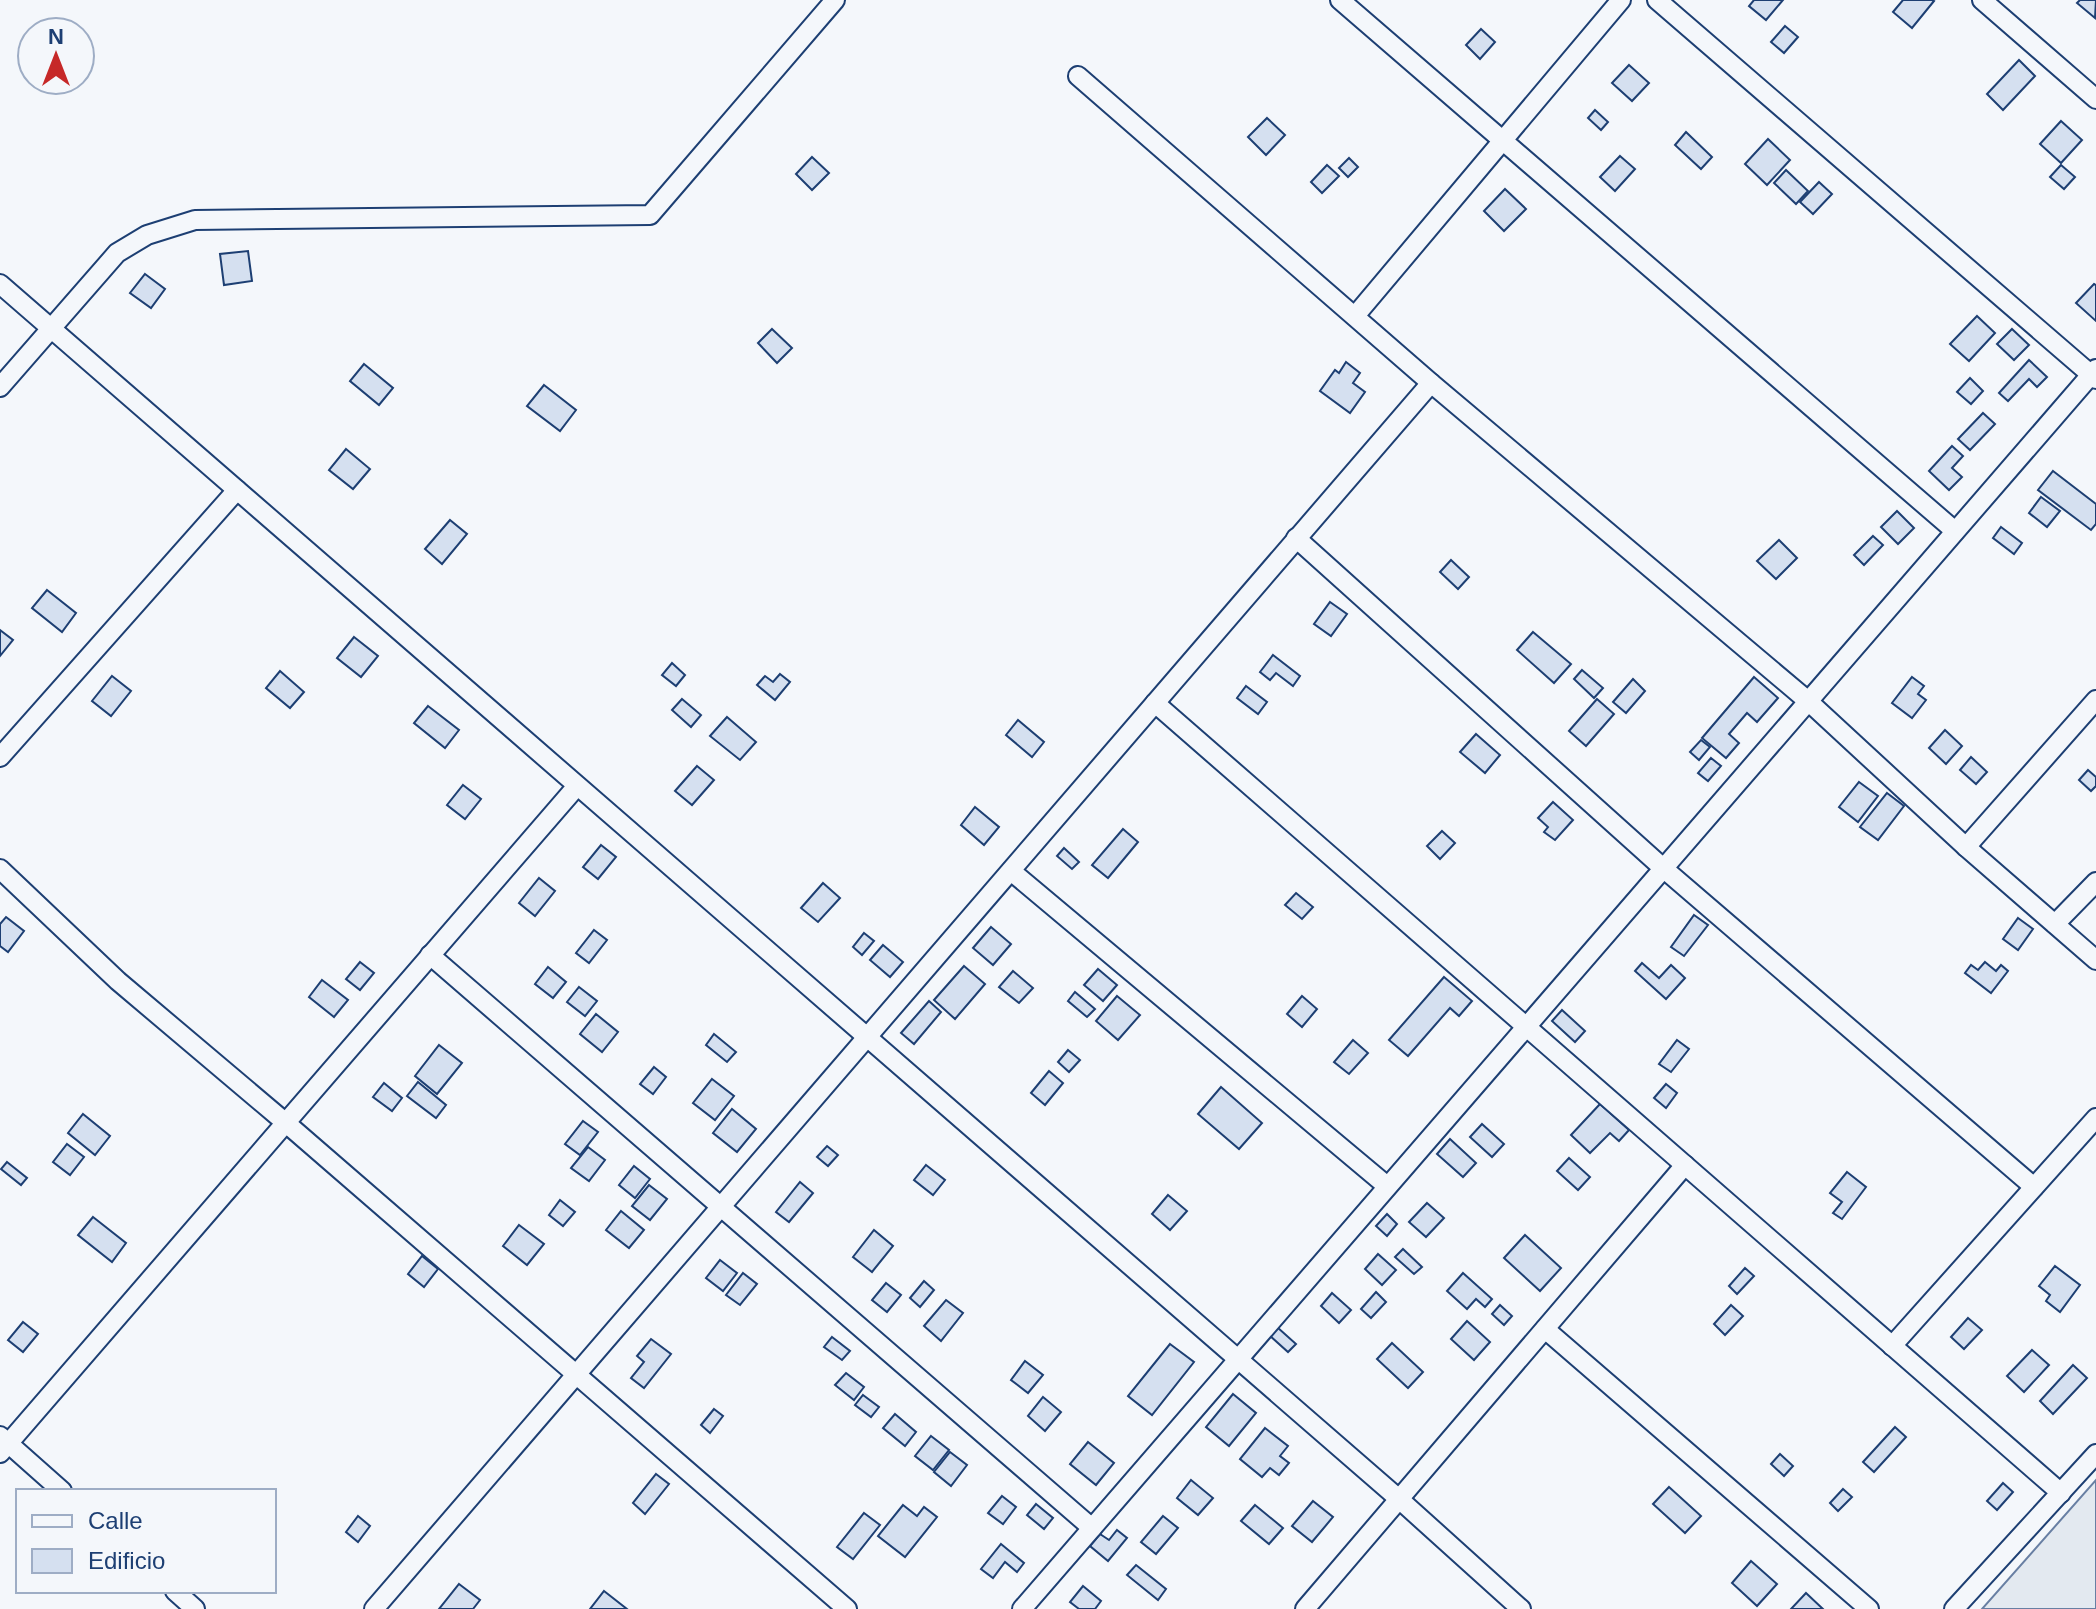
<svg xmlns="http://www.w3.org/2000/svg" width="2096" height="1609" viewBox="0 0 2096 1609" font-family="Helvetica,sans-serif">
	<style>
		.green { fill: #e3e9f0; stroke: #687fa3; stroke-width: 2 }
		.building { fill: #d5e0f0; stroke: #1d3f73; stroke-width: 2 }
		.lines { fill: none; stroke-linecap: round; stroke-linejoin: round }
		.street-casing { stroke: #1d3f73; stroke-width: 22 }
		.street { stroke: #f4f7fb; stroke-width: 18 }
	</style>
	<rect width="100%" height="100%" fill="#f4f7fb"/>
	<!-- green -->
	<path class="green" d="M2096,1480V1609H1982Z"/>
	<!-- building -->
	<g class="building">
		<path d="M1754,0H1783L1766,20L1749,6Z"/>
		<path d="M1903,0H1932L1934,1L1912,28L1893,12Z"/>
		<path d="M2080,0H2096L2095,18L2077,3Z"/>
		<path d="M1785,26L1798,37L1784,53L1771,42Z"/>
		<path d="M1481,29L1495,42L1480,59L1466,45Z"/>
		<path d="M2019,60L2035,76L2003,110L1987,94Z"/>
		<path d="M1629,65L1649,83L1632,101L1612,83Z"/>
		<path d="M1595,110L1608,122L1601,130L1588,118Z"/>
		<path d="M1267,118L1285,135L1266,155L1248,137Z"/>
		<path d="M2061,121L2082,140L2061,163L2040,144Z"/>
		<path d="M1686,132L1712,157L1701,169L1675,145Z"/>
		<path d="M1768,139L1790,160L1767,185L1745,164Z"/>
		<path d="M1620,156L1635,169L1615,191L1600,177Z"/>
		<path d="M812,157L829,173L812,190L796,174Z"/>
		<path d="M1349,158L1358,167L1348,177L1339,168Z"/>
		<path d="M1327,165L1339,176L1322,193L1311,182Z"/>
		<path d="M2061,165L2075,177L2064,189L2050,177Z"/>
		<path d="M1786,170L1808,191L1796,204L1774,183Z"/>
		<path d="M1819,182L1832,194L1813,214L1800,202Z"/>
		<path d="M1505,189L1526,209L1504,231L1484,211Z"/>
		<path d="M248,251L252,281L224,285L220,254Z"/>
		<path d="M145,274L165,289L151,308L130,293Z"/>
		<path d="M2094,284L2096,285V321L2076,303Z"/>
		<path d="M1977,316L1995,333L1969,361L1950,344Z"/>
		<path d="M772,329L792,348L777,363L758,343Z"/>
		<path d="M2012,329L2029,345L2014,360L1997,344Z"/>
		<path d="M2029,360L2047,377L2037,387L2029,379L2008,401L1999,393Z"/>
		<path d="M1346,362L1360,373L1353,383L1365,392L1350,413L1320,391L1335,370L1339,373Z"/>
		<path d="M364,364L393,388L379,405L350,381Z"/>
		<path d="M1970,378L1983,391L1971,404L1957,392Z"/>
		<path d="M544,385L576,410L560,431L527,406Z"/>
		<path d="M1983,413L1995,424L1970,450L1958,439Z"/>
		<path d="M1952,446L1963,456L1952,468L1962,477L1949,490L1929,471Z"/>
		<path d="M346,449L370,469L353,489L329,470Z"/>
		<path d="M2053,471L2096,504V524L2091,530L2038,490Z"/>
		<path d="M2041,497L2060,511L2047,527L2029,513Z"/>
		<path d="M1897,511L1914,528L1898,544L1881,527Z"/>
		<path d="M450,520L467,534L442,564L425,549Z"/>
		<path d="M2001,527L2022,543L2014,554L1993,538Z"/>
		<path d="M1873,536L1883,545L1864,565L1854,555Z"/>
		<path d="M1779,540L1797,558L1776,579L1757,561Z"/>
		<path d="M1451,560L1469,577L1458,589L1440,572Z"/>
		<path d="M47,590L76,613L62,632L32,608Z"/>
		<path d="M1330,602L1347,614L1331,636L1314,624Z"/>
		<path d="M0,630L13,640L0,656Z"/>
		<path d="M1533,632L1571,664L1554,683L1517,650Z"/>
		<path d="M354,637L378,656L361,677L337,658Z"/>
		<path d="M1273,655L1300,676L1293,686L1276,673L1270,680L1260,672Z"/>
		<path d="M672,663L685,675L676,686L662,675Z"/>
		<path d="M1582,670L1603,688L1594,698L1574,679Z"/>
		<path d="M280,671L304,692L290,708L266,688Z"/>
		<path d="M780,674L790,682L775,700L757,685L765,676L773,682Z"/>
		<path d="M112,676L131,691L111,716L92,701Z"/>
		<path d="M1754,677L1778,698L1757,722L1747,713L1729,734L1739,743L1726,758L1702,738Z"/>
		<path d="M1912,677L1924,686L1918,694L1926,700L1912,718L1892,703Z"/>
		<path d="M1633,679L1645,691L1626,713L1613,702Z"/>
		<path d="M1246,686L1267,702L1258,714L1237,698Z"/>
		<path d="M682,699L701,715L691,727L672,710Z"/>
		<path d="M1597,699L1614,714L1586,746L1569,731Z"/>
		<path d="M428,706L459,730L445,748L414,723Z"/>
		<path d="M727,717L756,742L740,760L710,736Z"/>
		<path d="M1018,720L1044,742L1032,757L1006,735Z"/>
		<path d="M1945,730L1962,746L1946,764L1929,748Z"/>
		<path d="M1476,734L1500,755L1485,773L1460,752Z"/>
		<path d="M1701,740L1710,747L1699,760L1690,752Z"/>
		<path d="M1971,757L1987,772L1976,784L1960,770Z"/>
		<path d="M1711,758L1721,766L1708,781L1698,773Z"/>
		<path d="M697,766L714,780L692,805L675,791Z"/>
		<path d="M2088,770L2096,777V786L2091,791L2079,780Z"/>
		<path d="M1859,782L1878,796L1858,822L1839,807Z"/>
		<path d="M463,785L481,799L465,819L447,805Z"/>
		<path d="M1887,793L1904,806L1878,840L1860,827Z"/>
		<path d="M1553,802L1573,820L1555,840L1544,832L1548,827L1538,818Z"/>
		<path d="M975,807L999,827L984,845L961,825Z"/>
		<path d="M1123,829L1138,842L1108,878L1092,865Z"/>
		<path d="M1442,831L1455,843L1440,859L1427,846Z"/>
		<path d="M601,845L616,857L598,879L583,867Z"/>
		<path d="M1064,848L1079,862L1072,869L1057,856Z"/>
		<path d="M539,878L555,891L535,916L519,903Z"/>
		<path d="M823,883L840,898L818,922L801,908Z"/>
		<path d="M1296,893L1313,907L1302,919L1285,905Z"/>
		<path d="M1694,915L1708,925L1684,956L1671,947Z"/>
		<path d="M6,917L24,931L8,952L0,946V924Z"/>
		<path d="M2018,918L2033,929L2018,950L2003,939Z"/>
		<path d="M991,927L1011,944L993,965L973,948Z"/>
		<path d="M594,930L607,940L589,963L576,953Z"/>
		<path d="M864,933L874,941L862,955L853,947Z"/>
		<path d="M883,945L903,962L890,977L870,960Z"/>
		<path d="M360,962L374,973L360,990L346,979Z"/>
		<path d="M1985,962L1996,971L2001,965L2008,971L1991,993L1965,973L1971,965L1978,970Z"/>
		<path d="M1642,963L1659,978L1671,965L1685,978L1666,999L1635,971Z"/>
		<path d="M964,966L985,984L955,1019L934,1000Z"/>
		<path d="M548,967L566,982L553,998L535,984Z"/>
		<path d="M1098,969L1117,985L1103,1001L1084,985Z"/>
		<path d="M1013,971L1033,988L1019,1003L999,987Z"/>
		<path d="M1444,977L1472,1001L1459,1016L1450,1008L1408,1056L1389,1040Z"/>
		<path d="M322,980L348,1000L334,1017L309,997Z"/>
		<path d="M579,987L597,1001L585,1016L567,1002Z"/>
		<path d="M1075,992L1095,1009L1087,1017L1068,1001Z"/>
		<path d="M1117,996L1140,1015L1118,1040L1096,1021Z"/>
		<path d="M1302,996L1317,1009L1302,1027L1287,1014Z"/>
		<path d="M929,1001L941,1012L914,1044L901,1033Z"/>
		<path d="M1562,1010L1585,1031L1575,1042L1552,1021Z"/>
		<path d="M596,1014L618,1032L602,1052L580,1034Z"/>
		<path d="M714,1034L736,1052L727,1062L706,1045Z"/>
		<path d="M1353,1040L1368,1053L1349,1074L1334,1062Z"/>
		<path d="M1677,1040L1689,1049L1671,1072L1659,1064Z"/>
		<path d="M439,1045L462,1063L437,1094L415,1076Z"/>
		<path d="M1068,1050L1080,1060L1069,1072L1058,1062Z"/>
		<path d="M654,1067L666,1077L653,1094L640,1084Z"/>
		<path d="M1049,1071L1063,1083L1045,1105L1031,1093Z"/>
		<path d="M712,1079L734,1096L715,1120L693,1103Z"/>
		<path d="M418,1082L446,1105L436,1118L407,1096Z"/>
		<path d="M384,1083L402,1098L392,1111L373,1097Z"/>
		<path d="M1666,1084L1677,1093L1666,1108L1654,1098Z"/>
		<path d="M1221,1087L1262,1123L1239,1149L1198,1114Z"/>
		<path d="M1600,1104L1629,1130L1619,1141L1610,1133L1590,1153L1571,1135Z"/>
		<path d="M732,1109L756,1129L737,1152L713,1133Z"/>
		<path d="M83,1114L110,1136L95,1155L68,1133Z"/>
		<path d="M583,1121L598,1132L580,1155L565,1144Z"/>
		<path d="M1482,1124L1504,1144L1492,1157L1470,1137Z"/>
		<path d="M1450,1139L1476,1163L1463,1177L1437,1154Z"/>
		<path d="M67,1144L84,1157L70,1175L53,1162Z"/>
		<path d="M827,1146L838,1155L828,1166L817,1157Z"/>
		<path d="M588,1147L605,1160L589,1181L571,1168Z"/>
		<path d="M1569,1158L1590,1177L1578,1190L1557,1171Z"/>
		<path d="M7,1162L27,1178L21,1185L1,1169Z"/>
		<path d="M926,1165L945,1180L933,1195L914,1180Z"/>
		<path d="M634,1166L650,1179L635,1198L619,1185Z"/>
		<path d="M1847,1172L1866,1187L1842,1219L1833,1213L1842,1202L1830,1193Z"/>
		<path d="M800,1182L813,1193L789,1222L776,1212Z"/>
		<path d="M649,1185L667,1199L650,1220L632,1206Z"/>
		<path d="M1168,1195L1187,1211L1170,1230L1152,1214Z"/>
		<path d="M560,1200L575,1212L563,1226L549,1215Z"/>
		<path d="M1427,1203L1444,1218L1426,1237L1409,1222Z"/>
		<path d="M621,1211L644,1230L629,1248L606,1230Z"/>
		<path d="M1387,1214L1397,1224L1387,1236L1376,1226Z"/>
		<path d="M93,1217L126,1243L112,1262L78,1235Z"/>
		<path d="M519,1225L544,1244L527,1265L503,1246Z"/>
		<path d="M874,1230L893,1246L872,1272L853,1257Z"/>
		<path d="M1525,1235L1561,1268L1540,1291L1504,1258Z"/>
		<path d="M1403,1249L1422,1267L1414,1274L1395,1257Z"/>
		<path d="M1378,1254L1396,1270L1382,1285L1365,1269Z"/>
		<path d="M422,1256L438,1269L424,1287L408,1274Z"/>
		<path d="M720,1260L737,1273L723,1291L706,1278Z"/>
		<path d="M2055,1266L2080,1285L2060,1312L2046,1301L2050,1295L2039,1286Z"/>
		<path d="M1745,1268L1754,1276L1737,1294L1729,1286Z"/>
		<path d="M743,1273L757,1284L740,1305L726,1295Z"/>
		<path d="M1463,1273L1492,1299L1485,1307L1476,1299L1467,1309L1447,1291Z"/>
		<path d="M924,1281L934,1290L920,1307L910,1298Z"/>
		<path d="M886,1283L901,1295L887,1312L872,1300Z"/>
		<path d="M1376,1292L1386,1302L1371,1318L1361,1309Z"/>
		<path d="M1332,1293L1351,1310L1339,1323L1321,1306Z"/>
		<path d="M946,1300L963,1313L941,1341L924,1326Z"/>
		<path d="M1500,1305L1512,1316L1504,1325L1492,1314Z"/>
		<path d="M1731,1305L1743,1316L1725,1335L1714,1324Z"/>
		<path d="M1968,1318L1982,1330L1964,1349L1951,1337Z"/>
		<path d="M1467,1321L1490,1342L1474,1360L1451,1339Z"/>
		<path d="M23,1322L38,1334L23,1352L8,1340Z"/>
		<path d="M1277,1327L1296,1344L1288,1352L1269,1335Z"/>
		<path d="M832,1337L850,1351L842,1360L824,1347Z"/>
		<path d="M651,1339L671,1354L644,1388L631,1378L644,1362L637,1356Z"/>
		<path d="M1392,1343L1423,1372L1408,1388L1377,1359Z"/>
		<path d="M1170,1344L1194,1362L1152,1415L1128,1396Z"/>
		<path d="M2032,1350L2049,1365L2024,1392L2007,1376Z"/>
		<path d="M1025,1361L1043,1375L1028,1393L1011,1380Z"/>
		<path d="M2073,1365L2087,1378L2053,1414L2040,1401Z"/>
		<path d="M846,1373L864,1387L854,1400L835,1385Z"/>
		<path d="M1233,1394L1256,1413L1229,1446L1206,1427Z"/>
		<path d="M863,1395L879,1407L871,1417L855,1405Z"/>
		<path d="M1043,1397L1061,1412L1045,1431L1028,1416Z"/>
		<path d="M714,1409L723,1416L710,1433L701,1425Z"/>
		<path d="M895,1414L916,1432L905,1446L883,1428Z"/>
		<path d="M1895,1427L1906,1437L1874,1472L1863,1462Z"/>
		<path d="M1265,1428L1288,1446L1280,1456L1289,1463L1279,1475L1270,1468L1262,1477L1240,1459Z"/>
		<path d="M931,1436L949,1450L933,1470L915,1456Z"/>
		<path d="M1088,1442L1114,1463L1096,1485L1070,1464Z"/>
		<path d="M950,1452L967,1465L951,1486L934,1472Z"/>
		<path d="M1780,1454L1793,1466L1784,1476L1771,1464Z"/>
		<path d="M656,1474L669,1484L645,1514L633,1503Z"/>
		<path d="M1191,1480L1213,1498L1198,1515L1177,1498Z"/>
		<path d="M2003,1483L2013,1492L1997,1510L1987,1501Z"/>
		<path d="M1669,1487L1701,1516L1685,1533L1653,1504Z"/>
		<path d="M1843,1489L1852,1497L1838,1511L1830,1503Z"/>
		<path d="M1002,1496L1016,1507L1003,1524L988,1513Z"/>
		<path d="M1313,1501L1333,1517L1312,1542L1292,1526Z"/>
		<path d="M1036,1504L1053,1518L1044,1529L1027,1515Z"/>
		<path d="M903,1505L917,1516L924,1507L937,1517L905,1557L878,1536Z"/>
		<path d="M1255,1505L1283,1528L1269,1544L1241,1521Z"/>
		<path d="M864,1513L880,1525L853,1559L837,1547Z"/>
		<path d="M358,1516L370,1526L358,1542L346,1532Z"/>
		<path d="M1163,1516L1178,1528L1156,1554L1141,1542Z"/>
		<path d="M1117,1530L1127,1538L1108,1561L1090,1546L1100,1534L1109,1540Z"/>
		<path d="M1001,1544L1024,1563L1017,1572L1005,1562L993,1578L981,1569Z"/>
		<path d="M1751,1561L1777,1584L1757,1606L1732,1583Z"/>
		<path d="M1136,1565L1166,1589L1158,1600L1127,1575Z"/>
		<path d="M459,1584L480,1600L473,1609H439Z"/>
		<path d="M1083,1586L1101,1601L1095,1609H1079L1070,1602Z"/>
		<path d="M604,1591L627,1609H590Z"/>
		<path d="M1806,1593L1823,1609H1791Z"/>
	</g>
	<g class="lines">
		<!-- street casing -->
		<g class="street-casing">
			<g id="street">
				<path d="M1340,0L1955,531"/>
				<path d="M1657,0L2096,379"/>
				<path d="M1982,0L2096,99"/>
				<path d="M1078,76L1431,383L1808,701L1966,847L2096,960"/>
				<path d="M0,284L1399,1499L1521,1609"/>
				<path d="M1355,316L1621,0"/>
				<path d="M0,387L117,253L147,235L195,220L650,215L835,0"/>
				<path d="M1296,538L1663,868L2034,1187"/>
				<path d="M1155,703L2061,1493"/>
				<path d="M0,757L237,490"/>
				<path d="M1966,847L2096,700"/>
				<path d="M0,869L118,981L286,1123L847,1609"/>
				<path d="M1011,871L1387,1186"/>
				<path d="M2055,924L2096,882"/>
				<path d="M430,955L1092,1528"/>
				<path d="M1545,1329L1869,1609"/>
				<path d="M1892,1346L2096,1118"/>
				<path d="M0,1436L62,1491"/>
				<path d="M0,1453L577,786"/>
				<path d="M175,1591L195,1609"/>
				<path d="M374,1609L1431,383"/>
				<path d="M1022,1609L2096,369"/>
				<path d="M1305,1609L1685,1165"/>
				<path d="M1954,1609L2096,1454"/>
			</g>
		</g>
		<!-- street -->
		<use href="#street" class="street"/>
	</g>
	<!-- legend -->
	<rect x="16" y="1489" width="260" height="104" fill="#f4f7fb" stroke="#9eadc5" stroke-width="2"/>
	<rect x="32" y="1515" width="40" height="12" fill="#f4f7fb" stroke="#9eadc5" stroke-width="2"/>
	<text x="88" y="1529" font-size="24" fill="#1d3f73">Calle</text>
	<rect x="32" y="1549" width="40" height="24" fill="#d5e0f0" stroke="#9eadc5" stroke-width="2"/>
	<text x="88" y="1569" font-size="24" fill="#1d3f73">Edificio</text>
	<!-- north arrow -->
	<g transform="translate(56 56)"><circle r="38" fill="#f4f7fb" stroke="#9eadc5" stroke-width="2"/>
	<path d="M0-6L14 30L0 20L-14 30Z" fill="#c62828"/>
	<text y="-12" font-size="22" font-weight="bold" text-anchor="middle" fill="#1d3f73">N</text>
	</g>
</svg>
